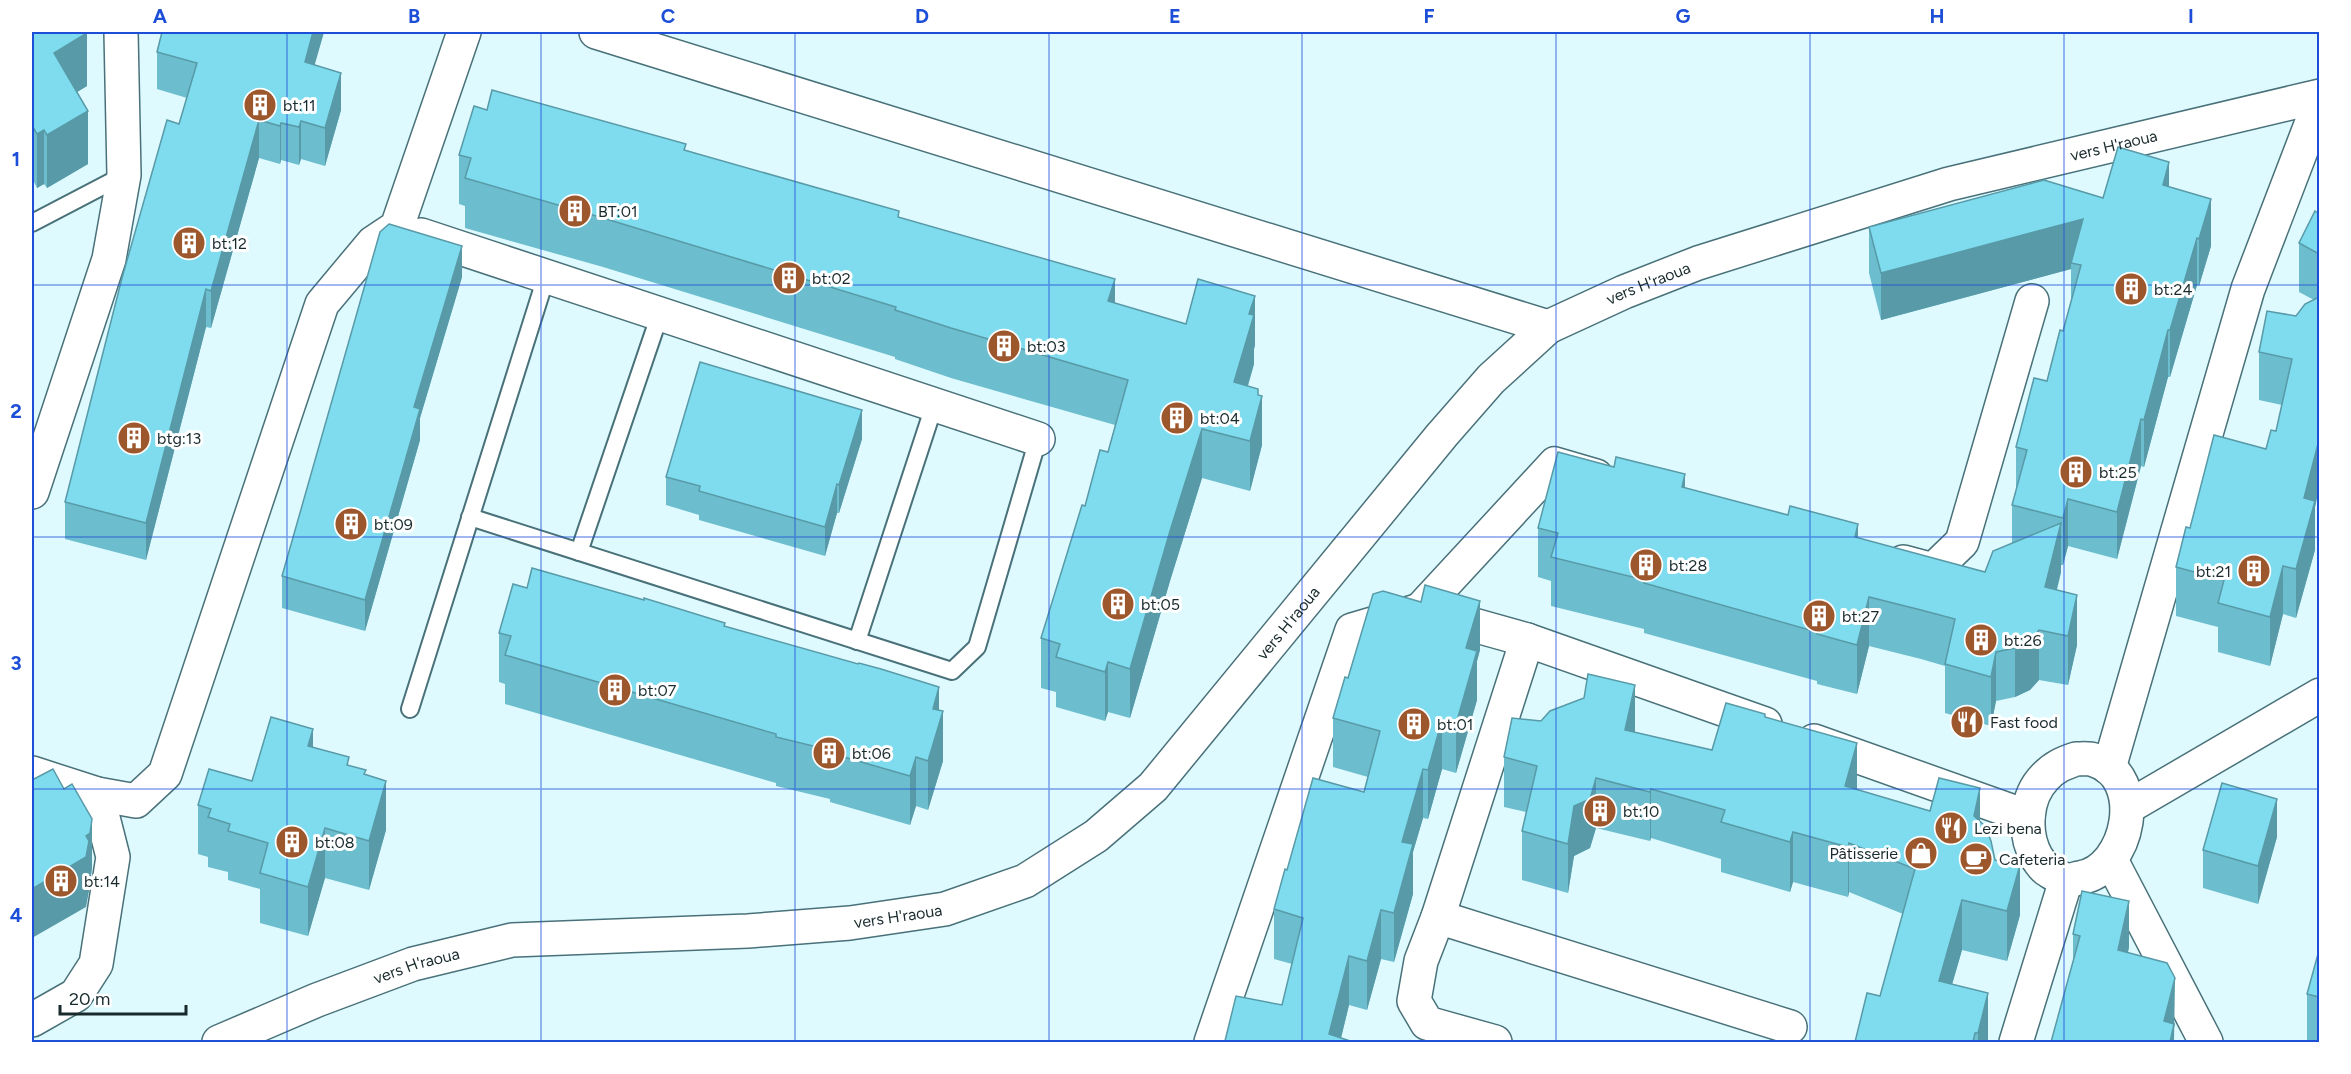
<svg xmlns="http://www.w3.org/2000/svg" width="2351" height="1074" viewBox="0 0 2351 1074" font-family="Figtree,sans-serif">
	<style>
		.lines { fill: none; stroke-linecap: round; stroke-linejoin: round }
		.lane-casing { stroke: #497179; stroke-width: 20 }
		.street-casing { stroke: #497179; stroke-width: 36 }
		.secondary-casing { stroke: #497179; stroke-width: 36 }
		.lane { stroke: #fff; stroke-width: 16 }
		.street { stroke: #fff; stroke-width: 33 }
		.secondary { stroke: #fff; stroke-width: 33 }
		.wall { fill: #6cbdcd }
		.shaded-wall { fill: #589aa7 }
		.building { fill: #7edcee; stroke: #589aa7; stroke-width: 1.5 }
		.grid { fill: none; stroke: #1d4ed8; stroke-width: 1.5; stroke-opacity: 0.55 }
		.labels { text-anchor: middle; stroke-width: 6; stroke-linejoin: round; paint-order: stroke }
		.poi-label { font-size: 16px; fill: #192a2d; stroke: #fff; text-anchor: start }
		.street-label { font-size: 16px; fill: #192a2d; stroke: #fff }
		.neatline { fill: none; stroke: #1d4ed8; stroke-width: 2 }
		.grid-label { font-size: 20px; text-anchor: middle; font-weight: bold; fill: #1d4ed8 }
	</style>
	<rect width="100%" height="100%" fill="#dffaff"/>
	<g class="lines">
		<!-- lane casing -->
		<g class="lane-casing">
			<g id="lane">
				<path d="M32,223L124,175"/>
				<path d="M470,517L952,671L977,647L1038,439"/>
				<path d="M579,552L660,314"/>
				<path d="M857,641L934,406"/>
				<path d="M410,709L546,277"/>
			</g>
		</g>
		<!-- street casing -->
		<g class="street-casing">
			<g id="street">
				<path d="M596,32L1548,327"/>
				<path d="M421,235L1038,439"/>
				<path d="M32,492L109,259L124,175L121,32"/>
				<path d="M1903,562L1933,570L1962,542L2032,301"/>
				<path d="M1420,610L1555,464L1596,476"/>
				<path d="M1814,741L2028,817"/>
				<path d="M2076,759C2082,759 2089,758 2094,760C2148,776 2130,871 2079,878C2075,879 2069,881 2065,880C2060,878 2054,874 2049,871C2043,868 2041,863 2037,858C2023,834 2025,797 2045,777C2054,767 2064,763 2076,759Z"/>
				<path d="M2109,768L2248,289L2320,101"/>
				<path d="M32,773L97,794L136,801L165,774L322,304L373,243L397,227L464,32"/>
				<path d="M2128,807L2320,695"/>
				<path d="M2111,860L2206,1042"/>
				<path d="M1438,917L1790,1027"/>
				<path d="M32,1020L76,995L96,964L113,857L97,794"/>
				<path d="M1211,1042L1352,630L1420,610L1527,640L1765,724"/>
				<path d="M1495,1042L1427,1023L1414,1001L1421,961L1438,917L1527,640"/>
				<path d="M2016,1042L2066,880"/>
			</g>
		</g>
		<!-- secondary casing -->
		<g class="secondary-casing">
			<g id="secondary">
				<path id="s1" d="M219,1042L317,1000L413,964L512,940L748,931L850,923L945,909L1025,881L1096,836L1153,787L1442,435L1491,379L1548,327L1624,292L1698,263L1949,184L2320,96"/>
			</g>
		</g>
		<!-- lane -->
		<use href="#lane" class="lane"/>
		<!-- street -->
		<use href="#street" class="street"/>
		<!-- secondary -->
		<use href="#secondary" class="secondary"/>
	</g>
	<!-- wall -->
	<g class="wall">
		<path d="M32,32L87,86L77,92L88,164L47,188L44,184L37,188L32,178Z"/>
		<path d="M324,32L314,65L341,110L325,166L301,159L299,165L281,160L280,164L259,158L211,328L206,327L146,560L65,539V502L187,98L157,89V52Z"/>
		<path d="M487,110L686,150L899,218L1115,303L1255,345L1254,349V364L1248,386L1258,395L1262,445L1250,491L1202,478L1170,581L1130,718L1108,712L1105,721L1056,707V692L1041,688V638L1085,506L1108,452L1115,425L951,378L895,359V357L603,267L465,228V206L459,204V155Z"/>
		<path d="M2169,187L2211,246L2199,286L2197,285L2170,377H2168L2144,467L2141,466L2117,559L2068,546L2063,565H2061V572L2057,590L2077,645L2068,685L2039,680L2030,690L2015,697L1996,701L1991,726L1945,713V666L1921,659L1869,646L1857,694L1817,684V681L1644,633V629L1551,606V581L1538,577V528L1685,488L1858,538L1985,572L2012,544V505L2016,490V447L2047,381L2063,331L2071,302V269L1881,320L1869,273V227L2103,198Z"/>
		<path d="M2319,214V488L2315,507V550L2296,618L2283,614L2270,666L2218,652V627L2176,616V567L2190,528L2266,449L2276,431L2282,405L2259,400V352L2296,316L2314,300L2299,292V243Z"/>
		<path d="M462,277L420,418V440L365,631L282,608V576Z"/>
		<path d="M862,439L839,513H837L825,556L699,520V515L666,505V477Z"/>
		<path d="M527,588L725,626L939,711L943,761L928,810L916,806L910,825L830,802V799L776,786V783L505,704V684L499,682V633Z"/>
		<path d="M1480,650L1477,661V700L1456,773L1442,769L1428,819L1423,818L1413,852V894L1394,962L1381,959L1367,1010L1349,1005L1341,1038L1351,1042H1225L1236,996L1282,1005L1292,964L1274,959V909L1287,870L1364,792L1368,777L1333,767V718L1348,678Z"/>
		<path d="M1765,718L1857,790L1930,811L1980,821L1995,860L2020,915L2007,961L1962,950L1952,984L1988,993V1042H1855L1880,996L1903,914L1849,892L1848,897L1793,882L1790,892L1721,872V859L1651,838L1650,841L1596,828L1590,848L1574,856L1568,893L1522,880V831L1526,812L1504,807V757L1541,721L1635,732L1712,750Z"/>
		<path d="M313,747L349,765L366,775L386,830L369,890L325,878L308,936L260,923V889L228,880V872L208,867V857L198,854V805L252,781Z"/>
		<path d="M2277,837L2258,904L2203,888V850Z"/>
		<path d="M2073,934L2129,947L2128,952L2175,1024L2174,1028V1042L2073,960Z"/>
		<path d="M2319,954V1042H2307V994Z"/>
	</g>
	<!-- shaded-wall -->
	<g class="shaded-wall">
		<path d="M313,32H324L305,99V62Z"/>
		<path d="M87,33V86L54,106V53Z"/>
		<path d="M341,73V110L325,166V128Z"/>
		<path d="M88,111V164L47,188V135Z"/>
		<path d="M259,120V158L211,328V291Z"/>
		<path d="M301,121V159L299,165V127Z"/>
		<path d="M281,123V160L280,164V126Z"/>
		<path d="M44,130V184L37,188V134Z"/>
		<path d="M2169,162V209L2163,185Z"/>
		<path d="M2211,199V246L2199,286V239Z"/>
		<path d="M2083,219L2081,265L2071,263V269L1881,320V273Z"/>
		<path d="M2197,238V285L2170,377V330Z"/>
		<path d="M462,246V277L420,418V440L365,631V600L414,407Z"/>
		<path d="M1115,279V328L1108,301Z"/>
		<path d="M206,289V327L146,560V523Z"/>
		<path d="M1255,296V345L1254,349V364L1234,432V382L1249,314Z"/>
		<path d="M2168,330V377L2144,467V420Z"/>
		<path d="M1262,396V445L1250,491V441Z"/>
		<path d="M862,410V439L839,513V485Z"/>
		<path d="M2141,419V466L2117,559V512Z"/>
		<path d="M1202,429V478L1170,581L1130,718V669L1170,531Z"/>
		<path d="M2319,440V488L2315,507V550L2296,618V569L2304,498Z"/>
		<path d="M1685,474V523L1682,487Z"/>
		<path d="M837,484V513L825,556V527Z"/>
		<path d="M2068,499V546L2063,565V518Z"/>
		<path d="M2061,523V572L2046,632L2045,587Z"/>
		<path d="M1858,524V574L1855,537Z"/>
		<path d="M2283,566V614L2270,666V617Z"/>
		<path d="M2077,595V645L2068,685V636Z"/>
		<path d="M1869,597V646L1857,694V645Z"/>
		<path d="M1480,601V650L1477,661V700L1456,773V724L1466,648Z"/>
		<path d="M2039,630V680L2030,690L2015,697V648Z"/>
		<path d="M1996,652V701L1991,726V677Z"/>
		<path d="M1108,662V712L1105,721V672Z"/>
		<path d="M1635,685V735L1625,730Z"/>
		<path d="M939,687V722L943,711V761L928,810V761L933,709Z"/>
		<path d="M1442,720V769L1428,819V770Z"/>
		<path d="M313,729V778L308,746Z"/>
		<path d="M1857,743V793L1845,786Z"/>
		<path d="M916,757V806L910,825V776Z"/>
		<path d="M1423,769V818L1413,852V894L1394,962V913L1402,842Z"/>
		<path d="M1596,778V828L1590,848L1574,856L1568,893V844L1574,806Z"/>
		<path d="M386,781V830L369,890V841Z"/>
		<path d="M1980,788V837L1974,816Z"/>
		<path d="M1651,789V838L1650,841V792Z"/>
		<path d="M2277,799V837L2258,904V866Z"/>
		<path d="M92,819V869L90,882L89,883V891L86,907L32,938V889L86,836Z"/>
		<path d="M325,828V878L308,936V887Z"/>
		<path d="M1793,832V882L1790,892V842Z"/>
		<path d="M1849,843V892L1848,897V847Z"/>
		<path d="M2020,865V915L2007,961V911Z"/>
		<path d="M1962,900V950L1939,1030V981Z"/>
		<path d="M2129,901V947L2118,996V950Z"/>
		<path d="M1381,910V959L1367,1010V961Z"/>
		<path d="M1349,956V1005L1340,1042L1329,1034Z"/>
		<path d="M2175,978L2174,1042H2164V1021Z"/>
		<path d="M1988,993V1042H1978V1033Z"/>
	</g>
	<!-- building -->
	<g class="building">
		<path d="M32,32H87V33L54,53L88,111L47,135L44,130L37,134L32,125Z"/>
		<path d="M162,32H313L305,62L341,73L325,128L301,121L299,127L281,123L280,126L259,120L211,291L206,289L146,523L65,502L122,278L167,120L179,124L197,63L157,52Z"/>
		<path d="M492,90L686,144L684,150L899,211L898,217L1115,279L1108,301L1186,324L1198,279L1255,296L1249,314L1254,315L1234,382L1258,389V395L1262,396L1250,441L1202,429L1170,531L1130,669L1108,662L1105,672L1056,657L1060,644L1041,638L1082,505L1085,506L1100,450L1108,452L1128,380L951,328L895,310L896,307L603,218L465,178L471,158L459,155L474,106L487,110Z"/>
		<path d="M2118,147L2169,162L2163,185L2211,199L2199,239L2197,238L2170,330H2168L2144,420L2141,419L2117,512L2068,499L2063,518L2012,505L2027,450L2016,447L2034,378L2047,381L2060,330L2063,331L2081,265L2071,263L2083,219L1881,273L1869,227L2044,180L2103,198Z"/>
		<path d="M2315,211L2319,214V254L2299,243Z"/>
		<path d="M389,224L462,246L414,407L420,409L365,600L282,576L380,232Z"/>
		<path d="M2319,297V440L2304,498L2315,501L2296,569L2283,566L2270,617L2218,603L2224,580L2176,567L2186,527L2190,528L2214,435L2266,449L2271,430L2276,431L2292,359L2259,352L2267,311L2296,316L2305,304Z"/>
		<path d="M700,362L862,410L839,485L837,484L825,527L699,491L700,486L666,477Z"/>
		<path d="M1558,452L1614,467L1616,457L1685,474L1682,487L1788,515L1790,506L1858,524L1855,537L1985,572L1993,551L2061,523L2045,587L2077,595L2068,636L2039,630L2030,641L2015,648L1996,652L1991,677L1945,664L1955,619L1921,610L1869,597L1857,645L1817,634V632L1644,583L1645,580L1551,557L1558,533L1538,528Z"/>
		<path d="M532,568L644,600V598L725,623L724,626L858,664L859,663L881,669L939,687L933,709L943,711L928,761L916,757L910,776L830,753V750L776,737V734L505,655L511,636L499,633L513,584L527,588Z"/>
		<path d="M1425,585L1480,601L1466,648L1477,651L1456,724L1442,720L1428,770L1423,769L1402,842L1413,844L1394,913L1381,910L1367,961L1349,956L1329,1034L1350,1041L1351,1042H1231L1225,1041L1236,996L1282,1005L1303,918L1274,909L1285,869L1287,870L1313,778L1364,792L1380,731L1333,718L1345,677L1348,678L1373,594L1383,591L1421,602Z"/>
		<path d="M1588,674L1635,685L1625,730L1712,750L1726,703L1765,714V717L1857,743L1845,786L1930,811L1939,778L1980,788L1974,816L1985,826L1991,841L1995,860L2020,865L2007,911L1962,900L1939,981L1988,993L1978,1033H1975L1973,1042H1855L1867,993L1880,996L1915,869L1849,843L1848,847L1793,832L1790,842L1721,822L1725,810L1651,789L1650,792L1596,778L1590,799L1574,806L1568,844L1522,831L1537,766L1504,757L1512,718L1541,721L1550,711L1584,698Z"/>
		<path d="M271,717L313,729L308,746L349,757L347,765L366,770L364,774L386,781L369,841L325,828L308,887L260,873L268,843L228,831L230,824L208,817L211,809L198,805L209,769L252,781Z"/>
		<path d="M53,769L64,789L72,784L92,819L90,833L86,836L89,841L86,857L32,889V780Z"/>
		<path d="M2222,783L2277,799L2258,866L2203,850Z"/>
		<path d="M2082,891L2129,901L2118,950L2167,963L2175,978L2164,1021L2174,1024L2170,1042H2051L2080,936L2073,934Z"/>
		<path d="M2318,954H2319V997L2307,994Z"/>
	</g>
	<!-- grid -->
	<path class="grid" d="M287,32V1042M541,32V1042M795,32V1042M1049,32V1042M1302,32V1042M1556,32V1042M1810,32V1042M2064,32V1042M32,285H2320M32,537H2320M32,789H2320"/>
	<!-- icons -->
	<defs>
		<g id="building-disc" transform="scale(1.725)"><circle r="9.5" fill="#9d572c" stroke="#fff"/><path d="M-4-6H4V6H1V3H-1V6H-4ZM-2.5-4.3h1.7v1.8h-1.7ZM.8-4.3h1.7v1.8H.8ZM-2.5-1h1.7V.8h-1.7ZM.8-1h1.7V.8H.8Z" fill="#fff"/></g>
		<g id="restaurant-disc" transform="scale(1.725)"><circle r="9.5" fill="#9d572c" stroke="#fff"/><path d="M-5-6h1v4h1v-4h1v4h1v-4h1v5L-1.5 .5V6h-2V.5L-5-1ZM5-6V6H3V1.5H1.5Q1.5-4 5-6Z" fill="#fff"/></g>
		<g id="shop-disc" transform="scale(1.725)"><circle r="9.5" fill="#9d572c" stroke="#fff"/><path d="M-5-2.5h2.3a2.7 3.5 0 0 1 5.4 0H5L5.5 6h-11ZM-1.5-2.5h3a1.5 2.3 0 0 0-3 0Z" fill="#fff"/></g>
		<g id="cafe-disc" transform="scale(1.725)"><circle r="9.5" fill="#9d572c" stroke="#fff"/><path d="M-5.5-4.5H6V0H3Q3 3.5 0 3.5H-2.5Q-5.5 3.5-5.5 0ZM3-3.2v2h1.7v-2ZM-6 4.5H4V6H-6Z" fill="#fff"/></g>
	</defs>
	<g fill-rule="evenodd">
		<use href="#building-disc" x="260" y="105"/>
		<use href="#building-disc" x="575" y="211"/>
		<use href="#building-disc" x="189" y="243"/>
		<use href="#building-disc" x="789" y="278"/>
		<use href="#building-disc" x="2131" y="289"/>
		<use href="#building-disc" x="1004" y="346"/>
		<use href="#building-disc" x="1177" y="418"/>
		<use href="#building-disc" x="134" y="438"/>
		<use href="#building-disc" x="2076" y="472"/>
		<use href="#building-disc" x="351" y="524"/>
		<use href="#building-disc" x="1646" y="565"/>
		<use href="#building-disc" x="2254" y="571"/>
		<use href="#building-disc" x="1118" y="604"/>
		<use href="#building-disc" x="1819" y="616"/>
		<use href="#building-disc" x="1981" y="640"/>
		<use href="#building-disc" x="615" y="690"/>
		<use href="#restaurant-disc" x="1967" y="722"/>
		<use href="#building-disc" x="1414" y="724"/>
		<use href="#building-disc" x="829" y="753"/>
		<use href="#building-disc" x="1600" y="811"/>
		<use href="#restaurant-disc" x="1951" y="828"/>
		<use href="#building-disc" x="292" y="842"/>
		<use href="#shop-disc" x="1921" y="853"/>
		<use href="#cafe-disc" x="1976" y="859"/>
		<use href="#building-disc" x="61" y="881"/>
	</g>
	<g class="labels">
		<!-- poi labels -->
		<g class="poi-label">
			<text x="283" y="111">bt:11</text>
			<text x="598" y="217">BT:01</text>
			<text x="212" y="249">bt:12</text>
			<text x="812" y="284">bt:02</text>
			<text x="2154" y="295">bt:24</text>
			<text x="1027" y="352">bt:03</text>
			<text x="1200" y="424">bt:04</text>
			<text x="157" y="444">btg:13</text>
			<text x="2099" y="478">bt:25</text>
			<text x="374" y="530">bt:09</text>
			<text x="1669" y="571">bt:28</text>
			<text x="2231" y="577" text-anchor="end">bt:21</text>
			<text x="1141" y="610">bt:05</text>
			<text x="1842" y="622">bt:27</text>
			<text x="2004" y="646">bt:26</text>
			<text x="638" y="696">bt:07</text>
			<text x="1990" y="728">Fast food</text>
			<text x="1437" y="730">bt:01</text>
			<text x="852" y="759">bt:06</text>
			<text x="1623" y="817">bt:10</text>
			<text x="1974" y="834">Lezi bena</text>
			<text x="315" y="848">bt:08</text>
			<text x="1898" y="859" text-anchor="end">Pâtisserie</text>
			<text x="1999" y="865">Cafeteria</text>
			<text x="84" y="887">bt:14</text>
		</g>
		<!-- street labels -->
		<g class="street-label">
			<text dy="6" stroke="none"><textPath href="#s1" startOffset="2192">vers H'raoua</textPath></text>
			<text dy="6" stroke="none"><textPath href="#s1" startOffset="1706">vers H'raoua</textPath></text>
			<text dy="6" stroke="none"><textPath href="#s1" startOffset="1202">vers H'raoua</textPath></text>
			<text dy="6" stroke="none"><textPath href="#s1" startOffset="698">vers H'raoua</textPath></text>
			<text dy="6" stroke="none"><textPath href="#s1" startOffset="212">vers H'raoua</textPath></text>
		</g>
	</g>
	<!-- border -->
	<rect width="2351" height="1074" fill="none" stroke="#ffffff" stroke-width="66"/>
	<!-- scale -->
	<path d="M60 1005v9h126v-9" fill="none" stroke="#192a2d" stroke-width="3"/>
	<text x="69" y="1005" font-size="18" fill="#192a2d" stroke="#ffffff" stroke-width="4.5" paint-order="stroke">20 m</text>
	<rect x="33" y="33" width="2285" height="1008" class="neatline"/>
	<g class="grid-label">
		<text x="160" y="23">A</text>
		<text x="414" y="23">B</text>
		<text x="668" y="23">C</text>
		<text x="922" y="23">D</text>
		<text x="1175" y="23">E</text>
		<text x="1429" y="23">F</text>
		<text x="1683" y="23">G</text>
		<text x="1937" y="23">H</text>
		<text x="2191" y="23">I</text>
		<text x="16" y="166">1</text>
		<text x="16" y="418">2</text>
		<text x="16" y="670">3</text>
		<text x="16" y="922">4</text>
	</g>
</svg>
